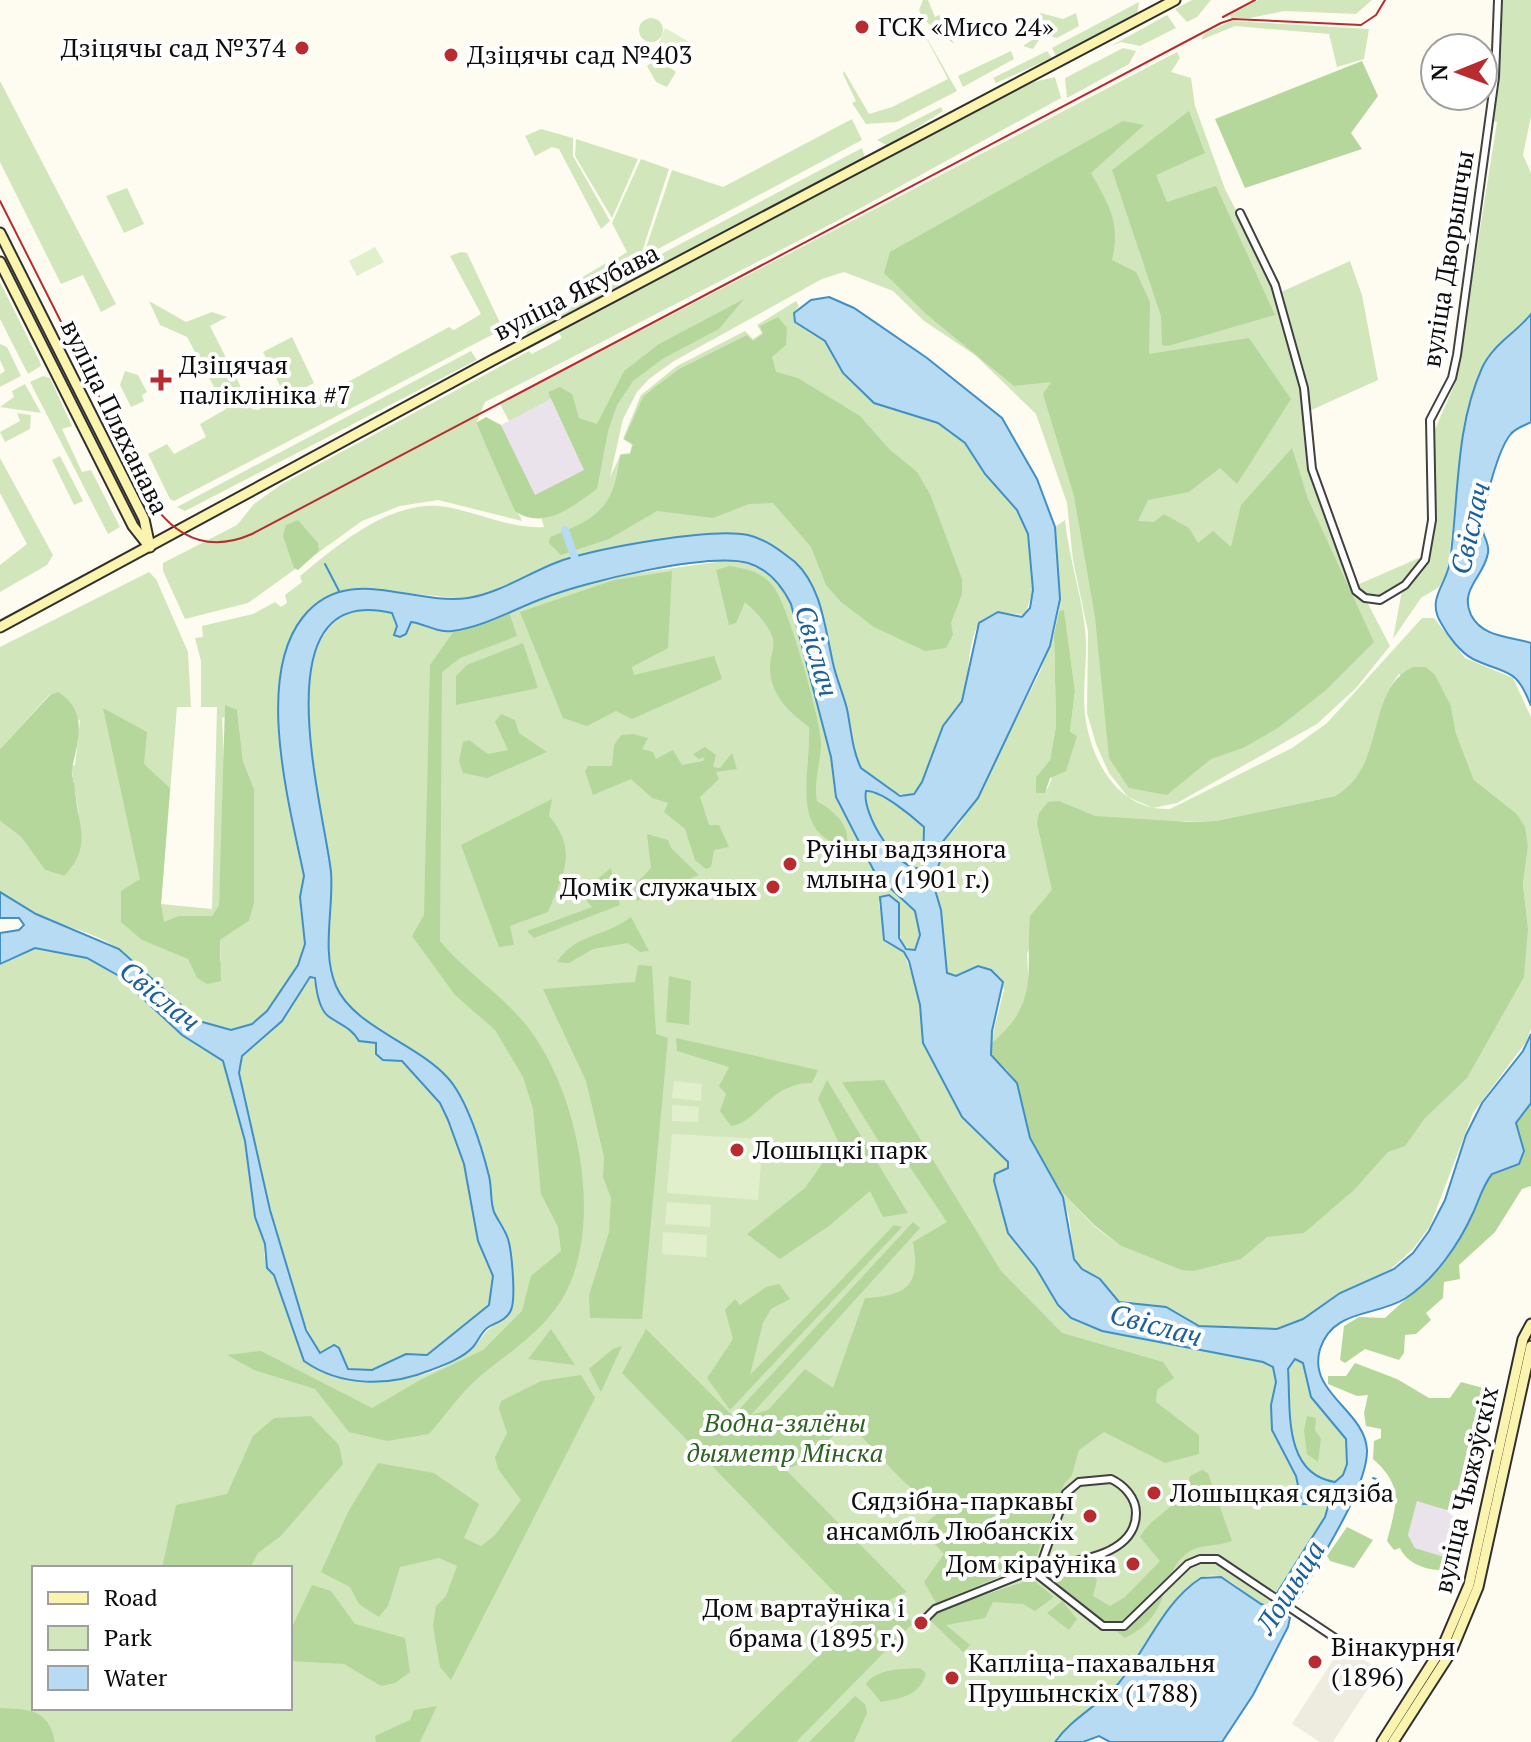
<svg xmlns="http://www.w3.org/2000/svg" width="1531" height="1742" viewBox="0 0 1531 1742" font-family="'PT Serif',serif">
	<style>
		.industrial { fill: #ebe3ec }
		.green { fill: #d1e7bb; fill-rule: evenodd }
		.forest { fill: #b5d79b }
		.pitch { fill: #e2efcc }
		.plaza { fill: #eeebdf }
		.water { fill: #b7dbf3; stroke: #418fc7; stroke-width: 2; fill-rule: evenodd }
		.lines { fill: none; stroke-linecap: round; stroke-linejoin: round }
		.stream { stroke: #418fc7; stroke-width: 2 }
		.canal { stroke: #b7dbf3; stroke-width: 8 }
		.street-casing { stroke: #414141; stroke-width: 10 }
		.secondary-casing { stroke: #303030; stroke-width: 13 }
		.street { stroke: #fff; stroke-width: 6 }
		.secondary { stroke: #fbf4ae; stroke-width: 9 }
		.tram { stroke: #b82c30; stroke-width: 2 }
		.poi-dot { fill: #b82c30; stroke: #fff; stroke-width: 3 }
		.labels { text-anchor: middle; stroke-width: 8; stroke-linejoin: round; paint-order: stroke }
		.poi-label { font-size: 26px; fill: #0e0e0e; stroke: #fff; text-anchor: start }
		.street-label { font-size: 26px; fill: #0e0e0e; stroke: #fff }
		.park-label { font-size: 26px; font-style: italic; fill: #2d6321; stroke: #fff }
		.water-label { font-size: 28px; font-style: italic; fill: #1c619b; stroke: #fff }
	</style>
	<rect width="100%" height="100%" fill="#fefcf0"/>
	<!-- industrial -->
	<g class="industrial">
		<path d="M551,399L584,470L535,496L501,425Z"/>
		<path d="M1417,1500L1440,1506L1465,1525L1456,1555L1451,1559L1415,1548L1408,1535Z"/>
	</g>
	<!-- green -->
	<g class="green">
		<path d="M923,0H928L935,17L939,15L954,44L924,20L919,10Z"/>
		<path d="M1192,0H1211L1197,17L1187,22L1175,9Z"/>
		<path d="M1258,0H1372L1356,14L1284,11L1250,18H1231L1230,15Z"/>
		<path d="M1500,0H1531V116L1523,155L1531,173V314L1492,352L1473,393L1462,450L1447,573L1439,587L1421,598L1393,639L1403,585L1380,598L1366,596L1357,585L1428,554L1433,434L1456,381L1497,122L1492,121L1499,80Z"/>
		<path d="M1139,2L1137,15L1056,56L1052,48Z"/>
		<path d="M1041,13L1063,19L1076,13L1079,26L1057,38L1043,34L1033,49L1023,46L1032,40L1029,33L1020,37L1028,21Z"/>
		<path d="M1167,15L1176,28L1140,46L1121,42L1109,47Z"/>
		<circle cx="651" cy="30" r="12"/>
		<path d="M916,19L957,91L897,122L866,124L852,103L856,101L843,74L844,71L869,114L892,107L948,79Z"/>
		<path d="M1232,21L1369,29L1364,59L1337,67L1329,34L1235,26L1201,40L1205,33Z"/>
		<path d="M1123,48L1136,51L1129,64L1067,98L1065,78Z"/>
		<path d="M1011,51L1014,59L963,87L958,76Z"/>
		<path d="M1047,51L1052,58L996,83L993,78Z"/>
		<path d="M1177,52L1180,58L1171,72L1191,78L1195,106L1225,189L1275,285L1289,345L1281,292L1350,261L1362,295L1378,380L1307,412L1305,409C1295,463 1336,539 1356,591L1365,598L1390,646L1356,688L1317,724L1177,803L1153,808L1128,797L1109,773L1096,744L1087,713L1088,632L1073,560L1067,503L1036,414L975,355L924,321L893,291L844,272L822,279L674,361L649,379L637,392L623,419L610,477L621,454L630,453L632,445L623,439L641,395L677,366L745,331L753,339L762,333L757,325L796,301L799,306L793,313L795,322L825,341L843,373L868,398L946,426L965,443L985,474L1017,510L1028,534L1033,590L1025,615L1003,613L979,623C967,645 970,672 964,696C961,708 949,715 943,726C927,752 930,817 886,787C875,780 864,774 858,762L821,610L810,583L792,560L752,536L724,533L574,557L487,594L465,599L357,588C229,610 295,793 304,875C305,886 299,895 300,905C301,919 306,934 304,948C301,969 283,995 268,1010C253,1025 235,1034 213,1027C176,1016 150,973 120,950C97,933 68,928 42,917C27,910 14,901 0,892V821L21,837L45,870L64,876L79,815L71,766L75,765L80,721L50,694L0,749V647L149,572L156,579L188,652L191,707H177L161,904L212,909L217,707H201V661L195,638L203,637L202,626L253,614L275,602L281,607L287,603L285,595L302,582L300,576C339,544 392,498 447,507C480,513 510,529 544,527L535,496L584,470L551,399L509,421L500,404ZM237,711L243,761L254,789V904L249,921L220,940L221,961L198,978L188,959L157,944L212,916L219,905L225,780L222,718Z"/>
		<path d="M658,58L676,72L667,87L656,82L647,66Z"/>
		<path d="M1055,77L1061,98L837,221L485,402L476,424L522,521L438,500L400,506L362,521L248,603L185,619L163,571V563L237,525L254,504L282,484L529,351L532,354L562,338L559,333L1029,83Z"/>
		<path d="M0,81L116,304L101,312L83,275L61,284L0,162Z"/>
		<path d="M941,107L943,111L888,146L877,140Z"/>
		<path d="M852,119L862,140L643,257L672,170L723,187Z"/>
		<path d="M541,129L573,138V156L610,221L601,229L559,149L552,147L535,156L525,136Z"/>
		<path d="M576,139L638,159L612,218L575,156Z"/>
		<path d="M862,148L865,158L527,335L523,327Z"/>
		<path d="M641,159L669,169L640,258L620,266L616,259L627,252L612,223Z"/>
		<path d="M127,188L144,224L124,233L106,196Z"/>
		<path d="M461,252L467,253L503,329L174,501L170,499L148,454L167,444L174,454L206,437L200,424L226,409L187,337L160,325L149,301L186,322L212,312L227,317L210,326L252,409L258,410L277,400L300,408L449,327L454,330L481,314L450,256Z"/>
		<path d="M613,259L617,270L575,292L581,278Z"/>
		<path d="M0,282L40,362L41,366L28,374L0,319Z"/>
		<path d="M292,337L314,383L286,398L263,352Z"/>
		<path d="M0,344L7,347L21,376L0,387V374L5,371L0,360Z"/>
		<path d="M471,351L477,360L185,511L177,507Z"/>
		<path d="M125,371L138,375L147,392L142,395L144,401L131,407L120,385Z"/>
		<path d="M43,376L50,378L72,426L62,429L82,472L91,470L120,527L108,534L30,382Z"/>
		<path d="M25,384L41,413L0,407L14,397L12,391Z"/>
		<path d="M17,413L31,415L30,429L5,442L0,432L20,421Z"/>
		<path d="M60,456L83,501L74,505L52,460Z"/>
		<path d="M0,458L53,555L47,565L0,592V565L27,544L0,493Z"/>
		<path d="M1065,520C1069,561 1084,601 1086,641C1087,666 1082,690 1085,715C1091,762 1119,811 1170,809L1292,748L1327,723L1422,618H1434L1465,658L1513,678L1531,717V1029L1526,1042L1473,1113L1430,1226L1413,1249L1392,1268L1303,1319L1277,1329L1199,1326L1166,1307L1119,1302L1100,1279L1082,1269L1074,1259L1069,1217L1059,1189L1094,1226L1121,1246L1181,1270L1528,928L1523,884L1528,847L1516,813L1474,780L1456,733L1451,706L1399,674C1369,712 1381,770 1335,796L1216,821L1037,824L1053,890L1027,954L1029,991L1023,1007L1003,1035L990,1045L1004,990L1000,978C983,963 975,969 956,976L947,973L941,910L933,883L940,861V845L960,824L996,759L1040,672L1054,634L1056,726L1050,760L1036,777L1047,790L1070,732L1075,691L1064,611H1059L1055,527Z"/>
		<path d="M724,561C756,561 776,576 791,604L831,758L838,802L876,875L915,911L920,935L915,950L903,946L899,931L878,901C886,929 877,937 904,952L917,991L925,1049L962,1117L1008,1162V1168L995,1174L994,1181L1008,1233L1036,1268L1058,1305L1071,1318L1102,1331L1263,1362L1273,1367L1276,1382L1271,1405L1272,1430L1296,1476L1301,1503L1310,1504L1321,1495L1329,1508L1290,1576L1266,1606C1247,1599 1229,1571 1207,1576C1177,1582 1138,1660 1117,1684C1098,1706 1072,1718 1055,1742H0V965L35,948L87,958L119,976L182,1035L223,1061L245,1141L254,1211L265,1244L264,1254L267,1267L274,1275L304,1361C350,1393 424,1386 468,1352C484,1339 482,1330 504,1319C507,1312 513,1304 513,1296C515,1281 511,1243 505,1229C501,1222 495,1216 493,1208C484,1165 478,1109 447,1076C413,1040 349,1027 333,977C324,935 330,890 326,847C325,829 318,811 315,793C305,730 289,589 392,613L397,626L394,633L408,632L411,622L436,630L463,629L579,585L638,573ZM34,1568H290V1708H34Z"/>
		<path d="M869,790L909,812L924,827L923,868C898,874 865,816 865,794Z"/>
		<path d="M312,976L326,1014L353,1030L359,1041L376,1043V1054L383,1060L402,1061L440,1103L448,1120L464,1164L478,1241L493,1276L489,1305L427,1355L406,1354L372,1370L348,1369L341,1352L331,1345L320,1353L302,1319L270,1210L239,1073L242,1056L282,1021Z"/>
		<path d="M1295,1359L1303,1362L1311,1396L1346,1439L1347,1463L1343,1475L1335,1482C1282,1474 1291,1407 1288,1369Z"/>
	</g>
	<!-- forest -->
	<g class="forest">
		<path d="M1362,61L1378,96L1351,133L1362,149L1245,188L1215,119Z"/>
		<path d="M1189,111L1205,153L1156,175L1167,202L1216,186L1275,315L1168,346L1162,345L1161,316L1112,170Z"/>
		<path d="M1123,121L1144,125L1091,173C1109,205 1121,223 1112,260L1136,272L1150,302L1149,354L1249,338L1291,399L1237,484L1220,468L1189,492L1148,500L1138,521L1154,522L1164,514L1189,528L1198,543L1213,531L1231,547L1241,505L1292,448L1308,499L1374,642L1326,690L1278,728L1243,748L1211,759L1167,795L1129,788L1109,758L1095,617L1074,496L1043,394L1051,382L1014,386L926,314L884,273L890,252Z"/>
		<path d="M744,299L719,329L664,358L633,381L617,405L608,431L597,489C573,506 544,531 515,511L476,423L486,417L501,425L535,495L584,470L548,392L560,387L572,394L579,418L597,424L624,371L659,344Z"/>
		<path d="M778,317L787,328L786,345L772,357L776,372L798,378L860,416L889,449L917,472L930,494L962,579V594L951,623L953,635L946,648L925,651L874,627L841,602L826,585L811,547L773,503L749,504L713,518L657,511L609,539L561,555L549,543L550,537C598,518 614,509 620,455L630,454L633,444L624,439L643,397L655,387L679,369L747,335L753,341L763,334L760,326Z"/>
		<path d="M298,520L318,543L319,551L298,570L294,568L283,536L286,525Z"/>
		<path d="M729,566C748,569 760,571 773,586C788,604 819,715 821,740C822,761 813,778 817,801C835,812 850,824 847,846C787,836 812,769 809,727C789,712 770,695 770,667C770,656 776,647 772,636C767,623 755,611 745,602L736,623L729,625L716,570Z"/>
		<path d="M672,571L668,648L632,667L634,675L714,656L722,679L632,719L616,711L587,726L563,718L520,612L614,580Z"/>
		<path d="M1064,610L1075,691L1070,732L1077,736L1066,771L1050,778L1045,793H1036V777L1050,760L1056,726L1054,634L1059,611Z"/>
		<path d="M509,612L517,636L460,658L442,672L440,941C467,974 504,995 530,1030C579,1095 606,1229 561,1301C539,1335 507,1353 477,1379C459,1395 445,1416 429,1434L387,1441L349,1432L315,1389L254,1370L227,1355L261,1351L372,1408L422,1379L483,1350L522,1311L531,1276L561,1251L558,1227L541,1194L533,1109L523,1077L495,1030L455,995L412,936L424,915L430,665L454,631Z"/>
		<path d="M523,643L538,688L456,705V676L467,665Z"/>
		<path d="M1413,667H1426L1435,675L1451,706L1456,733L1474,780L1516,813L1525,827L1528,847L1523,884L1528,928L1524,977L1467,1078L1425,1118L1405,1146L1388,1152L1354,1190L1304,1233L1267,1237L1241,1259L1193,1271L1181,1270L1121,1246L1094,1225L1059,1189L1030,1138L1017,1083L1007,1070L993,1059L990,1045C1041,1001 1025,976 1030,916L1052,890L1037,824L1039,813L1048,802L1059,801L1095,816L1188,822L1216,821L1335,796C1388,766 1364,690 1413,667Z"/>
		<path d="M58,692C90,712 77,742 72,769C71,774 74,782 75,788C77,825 94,845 64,876L45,870L21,837L0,821V749L50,695Z"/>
		<path d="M225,705L237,710L243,761L254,789V904L249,921L220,940L221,981L207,984L197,978L188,959L142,940L121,922V891L140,879L103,708L147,732L144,764L170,788L161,904L164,922L179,916H212L219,905Z"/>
		<path d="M501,714L515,720L519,733L547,752L487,778L463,773L459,761L463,742L469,740L488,754L508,750L495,722Z"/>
		<path d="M633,734L648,738L642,749L653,752L656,759L673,750L682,765L703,761L705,757L699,759L693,754L705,747L716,755L713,767L720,768L732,753L737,769L716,772L719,779L700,797L709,825H719L729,847L714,850L711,867L706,869L695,860L685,829L664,812L668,803L652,798L631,779L593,795L585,771L588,766H612L614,745L621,735Z"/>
		<path d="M552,799L549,816C579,851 563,874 548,912L510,926L514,945L499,947L461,845Z"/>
		<path d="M647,834L668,840L671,848L699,875L637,901L634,886L651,868Z"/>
		<path d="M611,868L620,905L534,938L527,931L592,907L580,893Z"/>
		<path d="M631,917L649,951L640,952L628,943L593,949L569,963L557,962C577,932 602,939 631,917Z"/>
		<path d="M638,965L652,966L656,1034L668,1038L642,1319L590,1318L589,1295L609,1232L611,1198L603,1177L604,1157L586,1081L543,989L635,982Z"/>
		<path d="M669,976L691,981L689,1025L666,1022Z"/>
		<path d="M676,1038L818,1070L812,1083C771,1082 757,1123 731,1126L720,1111L726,1094L719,1086L729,1067L677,1051Z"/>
		<path d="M827,1080L908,1213L883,1217L870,1191L829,1226L780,1259L747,1234L805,1188L838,1141L818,1099Z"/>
		<path d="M884,1080L1001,1271L1062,1333L1163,1362L1174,1378L1157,1390L1156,1402L1199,1435V1454L1165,1463L1104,1432L1079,1450L1072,1475L1064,1484L1034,1562L936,1603L924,1582L944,1554L920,1528L939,1512L901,1479L848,1422L804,1463L785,1469L907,1592L880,1604L842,1600L622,1373L646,1329L733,1416L913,1222L920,1228L751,1415L768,1410L805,1369L833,1388L865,1298C907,1296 921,1285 913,1242L947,1222L901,1154L889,1158L842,1082Z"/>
		<path d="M1531,1103V1186L1522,1189L1495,1232L1459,1265L1460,1279L1444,1282L1443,1298L1426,1313L1431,1320L1416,1334L1405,1335L1404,1353L1399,1360L1365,1349L1345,1363L1340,1360L1344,1326L1359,1317L1385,1318C1416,1290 1447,1263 1467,1225C1477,1207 1482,1169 1508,1169L1522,1143L1516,1123Z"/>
		<path d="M894,1225L902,1227L730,1410L707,1378L733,1339L725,1310L735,1299L740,1305L766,1287L779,1284L790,1299L771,1309L763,1323L750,1375Z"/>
		<path d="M551,1329L575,1365L528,1359Z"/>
		<path d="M622,1346L601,1392L589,1369L613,1349Z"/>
		<path d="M1355,1363L1397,1379L1429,1398H1450L1461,1382L1483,1388L1481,1396L1490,1405L1487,1419L1473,1440L1471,1469L1458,1488L1453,1512L1417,1501L1408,1535L1415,1548L1451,1559L1453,1570C1433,1572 1409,1567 1400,1548L1394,1550L1387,1541C1396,1505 1405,1487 1373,1459L1374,1441L1381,1438V1429L1366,1426L1364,1413L1368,1395L1357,1396L1328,1384V1376H1346Z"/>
		<path d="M581,1375L595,1398L451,1680L440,1667L433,1626L436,1606L446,1596L457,1566L439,1558L400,1567L388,1606L379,1617L359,1604L350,1587L321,1572L348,1512L378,1463L434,1473L479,1504L464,1538L481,1546L495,1535L521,1500L498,1469L495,1457L507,1433L499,1409L501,1401L541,1381Z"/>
		<path d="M311,1416L339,1445L343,1464L281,1536L258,1553L250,1568H162L176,1505L227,1494L253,1436L274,1418Z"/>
		<path d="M1307,1416L1316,1418L1315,1430L1321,1439L1318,1462L1307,1454L1304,1430Z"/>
		<path d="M1202,1470L1208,1473L1232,1541C1220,1546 1199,1545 1190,1551C1157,1573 1176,1613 1125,1638L1044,1575L1083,1564L1097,1580L1093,1596L1110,1606L1125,1597L1160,1561L1140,1537C1154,1512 1183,1508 1190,1476Z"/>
		<path d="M1347,1527L1373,1540L1354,1568L1330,1561L1327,1556Z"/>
		<path d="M1032,1579L1054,1597L1035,1611L1023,1604L993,1602L985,1618L946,1625L970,1645L963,1652L930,1620L934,1612Z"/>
		<path d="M312,1585L331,1591L355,1624L405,1638L410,1672L395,1683L381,1686L344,1664L290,1661V1631Z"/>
		<path d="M1062,1601L1077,1619L1069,1630L1047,1613Z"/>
		<path d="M903,1613L913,1623L796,1742H730L859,1616Z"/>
		<path d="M920,1668L926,1673C920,1696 901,1698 881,1702L866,1684C877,1668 902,1669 920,1668Z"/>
		<path d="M855,1696L865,1704L867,1713L854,1742H809Z"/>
		<path d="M437,1706L420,1742H376L375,1736L410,1720L414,1710Z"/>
		<path d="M0,1708C29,1709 49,1709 55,1742H0Z"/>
	</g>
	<!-- pitch -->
	<g class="pitch">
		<path d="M665,28L691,43L683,57L659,43Z"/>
		<path d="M375,247L384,262L357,276L349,261Z"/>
		<path d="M674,1081L702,1084L701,1101L672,1098Z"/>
		<path d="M672,1105L699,1107L698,1122L672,1121Z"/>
		<path d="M672,1134L763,1139L758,1200L667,1193Z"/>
		<path d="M667,1202L711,1205L710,1227L665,1224Z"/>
		<path d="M663,1232L707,1235L706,1257L662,1254Z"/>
	</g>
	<!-- plaza -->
	<path class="plaza" d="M1342,1646L1380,1670L1333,1742H1320L1292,1724Z"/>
	<!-- water -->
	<g class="water">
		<path d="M829,297L854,308L927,358L1002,418L1037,479L1055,527L1060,599L1050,646L978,798L940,845V861L933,883L941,910L947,973L956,976L978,966L991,970L1003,982L992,1031L991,1055L1017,1083L1030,1138L1063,1197L1074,1259L1082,1269L1100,1279L1119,1302L1166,1307L1199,1326L1277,1329L1303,1319L1340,1293L1394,1269L1413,1253L1429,1231L1445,1200L1466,1135L1482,1103L1523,1051L1531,1034V1103L1516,1123L1524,1151L1519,1164L1492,1174C1483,1185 1479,1200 1473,1213C1459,1244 1435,1279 1406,1298C1377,1317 1333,1308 1320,1349C1307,1393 1365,1410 1367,1450C1368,1488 1317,1564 1298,1599L1290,1602L1283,1613L1290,1618L1288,1627L1253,1695L1222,1742H1110L1099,1736L1083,1742H1055C1072,1718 1098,1706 1118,1684C1146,1651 1163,1602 1201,1578L1221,1577L1261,1604L1278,1610L1286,1599L1277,1593L1325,1517L1329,1503L1321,1495L1310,1504H1302L1296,1476L1272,1430L1271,1405L1276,1382L1273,1367L1263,1362L1102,1331L1071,1318L1058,1305L1036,1268L1008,1233L994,1181L995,1174L1008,1168V1162L962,1117L923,1043L920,1005L909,961L904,952L884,940L880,897L889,895L899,903V938L906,949L915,950L920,935L915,911L876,875L836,797L831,757L791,604C782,586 768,569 748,563C708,552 584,582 544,598C514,609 484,627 452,631C437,633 426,624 411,622L406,634L400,637L394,635L397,626L392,613C258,581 324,808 331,872C334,908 321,951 336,986C353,1026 417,1044 447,1077C467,1098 482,1148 489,1176C492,1188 490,1201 494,1212C498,1221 505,1229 508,1239C512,1252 516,1299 511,1310C506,1321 496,1322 487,1328C481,1333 478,1341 473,1347C463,1358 444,1365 431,1370C389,1387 341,1387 304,1361L274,1275L267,1268L265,1244L255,1217L245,1141L223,1061L182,1035L119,976L87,958L35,948L0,964V933L19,930L24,925L19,918H0V892L36,914L119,949L199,1021L231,1030L252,1024L267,1011L298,965L305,944L300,897L304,876C290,807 254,678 303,617C347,562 411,606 468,598C501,593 531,571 563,560C601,548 712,527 748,535C766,539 781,551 795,562C822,587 825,629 833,663C836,678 843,693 847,709C851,728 852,750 861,768L900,796L914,794L922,782L943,726L962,701L979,623L998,612L1022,617L1030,608L1033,590L1028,534L1017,510L985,474L965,443L938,423L874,403L843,373L825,341L795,322L794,313L811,300ZM866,791C881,790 913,817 924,827L923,868C898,874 861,813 866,791ZM310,977L315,978C316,988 319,1009 328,1016C340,1025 351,1027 359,1041L376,1043V1054L383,1060L402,1061L440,1103L448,1120L464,1164L478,1241L493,1276L489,1305L427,1355L406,1354L372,1370L348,1369L339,1348L334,1345L320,1353L306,1330L270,1210L239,1073L242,1056L282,1021ZM1295,1359L1303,1363L1311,1397L1346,1439L1347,1464L1343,1475L1335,1482C1282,1474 1291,1407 1288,1369Z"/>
		<path d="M1531,314V422C1524,426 1515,428 1510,435C1498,450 1484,503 1482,524C1481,535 1490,542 1488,553C1484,577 1459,589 1471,615C1483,638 1510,636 1531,643V706C1516,666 1506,675 1473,659C1460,652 1448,636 1441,623C1426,598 1447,585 1450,561C1459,497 1455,428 1482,368C1493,344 1515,334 1531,314Z"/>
	</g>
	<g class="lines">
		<!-- stream -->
		<g class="stream">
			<path d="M325,564L339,591"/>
			<path d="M1373,1478L1376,1479"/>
		</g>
		<!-- canal -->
		<path class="canal" d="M565,530L578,567"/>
		<!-- street casing -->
		<g class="street-casing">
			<g id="street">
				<path d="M1240,213L1275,285L1304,388L1312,469L1356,591L1365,598L1380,600L1405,585L1425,560L1432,520L1430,420L1452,378L1457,355L1495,77L1498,0"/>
				<path d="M1033,1571L1103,1626H1124L1188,1564L1200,1559H1217L1353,1650"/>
				<path d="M921,1623L935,1609L1040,1567L1066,1493L1079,1482L1111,1479C1124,1485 1136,1498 1136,1513C1136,1557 1071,1562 1040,1567"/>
			</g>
		</g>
		<!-- secondary casing -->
		<g class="secondary-casing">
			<g id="secondary">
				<path d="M0,233L144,519L150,547"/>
				<path d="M0,262L133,526L148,545"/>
				<path d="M0,627L491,361L1175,0"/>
				<path d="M1382,1742L1443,1646L1469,1585L1523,1339L1531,1324"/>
				<path d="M1393,1742L1451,1652L1478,1587L1531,1346"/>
			</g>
		</g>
		<!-- street -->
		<use href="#street" class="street"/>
		<!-- secondary -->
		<use href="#secondary" class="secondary"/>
		<!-- tram -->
		<g class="tram">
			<path d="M1223,17L1255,0"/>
			<path d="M0,201L153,504C178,539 211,552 252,534L1221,23L1233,19L1361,25L1376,15L1385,0"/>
		</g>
	</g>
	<!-- markers -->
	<g class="poi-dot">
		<circle cx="862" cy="27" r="8"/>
		<circle cx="302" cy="48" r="8"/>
		<circle cx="451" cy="55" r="8"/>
		<path d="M157 368h8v8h8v8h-8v8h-8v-8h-8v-8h8z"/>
		<circle cx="790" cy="864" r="8"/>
		<circle cx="773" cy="887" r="8"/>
		<circle cx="737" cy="1150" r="8"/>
		<circle cx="1154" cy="1493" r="8"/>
		<circle cx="1090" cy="1516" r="8"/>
		<circle cx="1133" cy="1564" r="8"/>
		<circle cx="921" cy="1623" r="8"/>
		<circle cx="1315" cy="1662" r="8"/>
		<circle cx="952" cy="1678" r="8"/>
	</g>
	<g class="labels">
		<!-- poi labels -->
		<g class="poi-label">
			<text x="878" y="36">ГСК «Мисо 24»</text>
			<text x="286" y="57" text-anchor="end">Дзіцячы сад №374</text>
			<text x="467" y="64">Дзіцячы сад №403</text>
			<text x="179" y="374">Дзіцячая<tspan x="179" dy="30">паліклініка #7</tspan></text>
			<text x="806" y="858">Руіны вадзянога<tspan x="806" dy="30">млына (1901 г.)</tspan></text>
			<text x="757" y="896" text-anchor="end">Домік служачых</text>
			<text x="753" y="1159">Лошыцкі парк</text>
			<text x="1170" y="1502">Лошыцкая сядзіба</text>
			<text x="1074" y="1510" text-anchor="end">Сядзібна-паркавы<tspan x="1074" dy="30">ансамбль Любанскіх</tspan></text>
			<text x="1117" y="1573" text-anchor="end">Дом кіраўніка</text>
			<text x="905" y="1617" text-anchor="end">Дом вартаўніка і<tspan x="905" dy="30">брама (1895 г.)</tspan></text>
			<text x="1331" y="1656">Вінакурня<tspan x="1331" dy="30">(1896)</tspan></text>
			<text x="968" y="1672">Капліца-пахавальня<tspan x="968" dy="30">Прушынскіх (1788)</tspan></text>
		</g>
		<!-- street labels -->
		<g class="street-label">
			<text transform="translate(1448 259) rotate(-81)" y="9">вуліца Дворышчы</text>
			<text transform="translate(576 292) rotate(-27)" y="9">вуліца Якубава</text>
			<text transform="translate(115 417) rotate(64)" y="9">вуліца Пляханава</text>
			<text transform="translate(1466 1490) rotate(-77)" y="9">вуліца Чыжэўскіх</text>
		</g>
		<!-- park labels -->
		<g class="park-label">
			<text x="785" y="1432">Водна-зялёны<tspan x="785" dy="30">дыяметр Мінска</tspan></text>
		</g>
		<!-- water labels -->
		<g class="water-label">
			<text transform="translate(1470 528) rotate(-77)" y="10">Свіслач</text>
			<text transform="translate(817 651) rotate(74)" y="10">Свіслач</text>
			<text transform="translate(160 996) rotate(39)" y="10">Свіслач</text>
			<text transform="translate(1156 1325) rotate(15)" y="10">Свіслач</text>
			<text transform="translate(1290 1587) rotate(-58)" y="10">Лошыца</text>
		</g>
	</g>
	<!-- legend -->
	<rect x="32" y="1566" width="260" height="144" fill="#ffffff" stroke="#9f9f9f" stroke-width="2"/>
	<rect x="48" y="1592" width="40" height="12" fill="#fbf4ae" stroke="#9f9f9f" stroke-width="2"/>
	<text x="104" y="1606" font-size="24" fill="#0e0e0e">Road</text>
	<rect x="48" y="1626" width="40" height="24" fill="#d1e7bb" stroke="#9f9f9f" stroke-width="2"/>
	<text x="104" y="1646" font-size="24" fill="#0e0e0e">Park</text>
	<rect x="48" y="1666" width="40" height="24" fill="#b7dbf3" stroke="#9f9f9f" stroke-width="2"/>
	<text x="104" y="1686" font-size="24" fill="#0e0e0e">Water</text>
	<!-- north arrow -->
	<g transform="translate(1459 72) rotate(269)"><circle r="38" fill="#ffffff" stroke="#9f9f9f" stroke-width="2"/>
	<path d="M0-6L14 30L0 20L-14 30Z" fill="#b82c30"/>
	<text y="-12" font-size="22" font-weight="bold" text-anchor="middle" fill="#0e0e0e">N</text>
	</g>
</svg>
